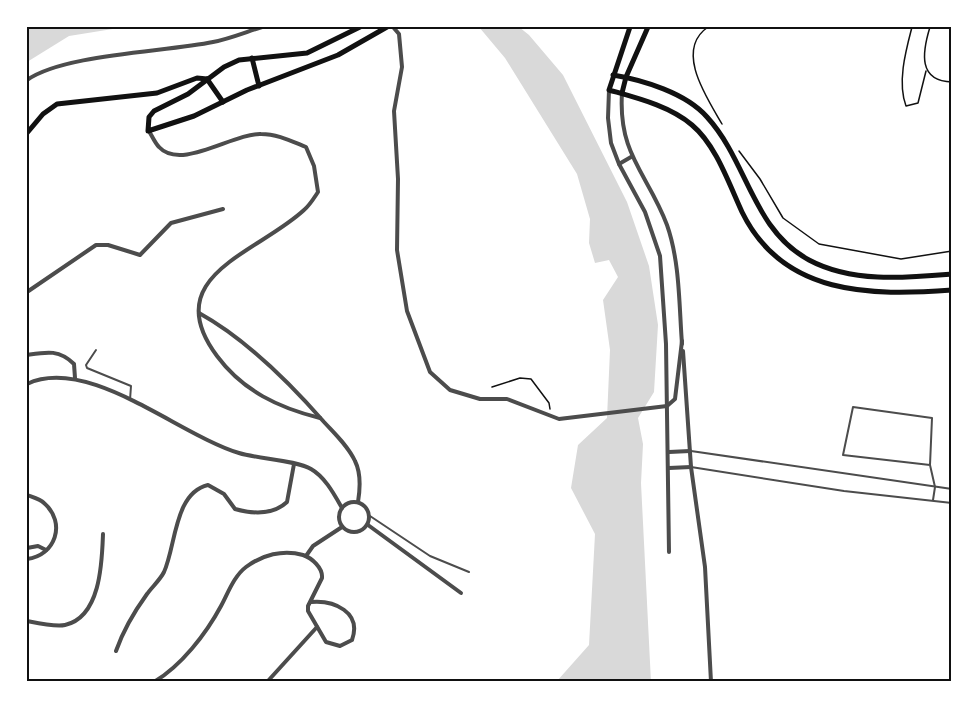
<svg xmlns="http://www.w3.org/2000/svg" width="979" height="709" viewBox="0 0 979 709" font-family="Raleway,sans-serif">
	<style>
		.water { fill: #d9d9d9 }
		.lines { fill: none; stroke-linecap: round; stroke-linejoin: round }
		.path { stroke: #111; stroke-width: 1.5 }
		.service { stroke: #4c4c4c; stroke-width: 2 }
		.minor { stroke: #4c4c4c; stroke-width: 4 }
		.secondary { stroke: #111; stroke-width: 5 }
		.neatline { fill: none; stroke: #111; stroke-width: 2 }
	</style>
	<rect width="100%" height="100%" fill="#fff"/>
	<!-- water -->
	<g class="water">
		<path d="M27,27H125L69,36L27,62Z"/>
		<path d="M479,27H519L529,35L563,75L627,202L649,266L658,325L654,392L638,418L643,444L641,483L651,682L557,681L589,645L595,534L571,488L578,445L607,418L610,350L603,300L618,277L609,260L595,263L589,243L590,219L577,174L505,58Z"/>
	</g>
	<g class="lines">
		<!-- path -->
		<g class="path">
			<path d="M708,27C674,50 707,98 722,124"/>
			<path d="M912,27C906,50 897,82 906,106L918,103L926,71"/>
			<path d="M930,27C922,53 918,81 952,82"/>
			<path d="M739,151L760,179L783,218L819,244L901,259L952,251"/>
			<path d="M492,387L520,378L531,379L549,403L550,409"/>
		</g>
		<!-- service -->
		<g class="service">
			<path d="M96,350L86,365L87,368L131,386L130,400"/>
			<path d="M691,451L952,489"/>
			<path d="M930,465L843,455L853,407L932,418L930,465L935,487L933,500"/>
			<path d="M691,467L844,491L952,503"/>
			<path d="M370,516L430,556L469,572"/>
		</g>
		<!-- minor -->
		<g class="minor">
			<path d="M393,27L399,34L402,67L394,111L398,179L397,250L407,311L430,372L450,390L480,399H507L559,419L667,406L675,399L682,341"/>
			<path d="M27,80C64,54 165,52 213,42C229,39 246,32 262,27"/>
			<path d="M609,90L608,118L611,143L619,164L645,212L660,256L666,344L669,552"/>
			<path d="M622,93C618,155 648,174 667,225C680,262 679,305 682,344"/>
			<path d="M149,131C152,136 155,143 159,147C181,171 233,133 261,134C277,134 291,141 306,147L314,166L318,192C314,198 310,205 304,210C258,253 157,276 217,356C243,391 279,408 320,418"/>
			<path d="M619,164L631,157"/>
			<path d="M27,292L96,245H108L140,255L171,223L223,209"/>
			<path d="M199,313C246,339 289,382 324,422C335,434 348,446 355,461C361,473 360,490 358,502"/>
			<path d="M683,351L691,467L705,567L711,682"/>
			<path d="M27,355C46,352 59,349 74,364L75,378"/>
			<path d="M27,384C88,355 179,435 239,453C258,459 296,460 311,469C325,477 334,494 342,508"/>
			<path d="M669,452L690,451"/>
			<path d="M669,468L691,467"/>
			<path d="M27,495C32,497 40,499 44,503C67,523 55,556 27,559"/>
			<circle cx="354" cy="517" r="15"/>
			<path d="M368,525L461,593"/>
			<path d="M27,548L38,546L46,550"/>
			<path d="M306,556L313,546L342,527"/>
			<path d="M27,621C37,623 55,627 65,625C101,617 102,561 103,534"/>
			<path d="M116,651C123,631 134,612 147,594C152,587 160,580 164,572C176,546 174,493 208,485L224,494L235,509C253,514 273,515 287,502L294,464"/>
			<path d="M154,682C181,666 206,634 221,606C228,593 234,576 246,567C262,555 283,549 303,555C312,558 323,568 322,578L308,606V611L326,642L340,646L352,640C362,612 334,600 311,602"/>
			<path d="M267,682L317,627"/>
		</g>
		<!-- secondary -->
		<g class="secondary">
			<path d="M360,27L307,53L239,60L224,67L188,94L154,111L149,117L148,131L194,116L247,90L338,55L387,27"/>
			<path d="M630,27L609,90C637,98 670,106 692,125C716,145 729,184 742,212C783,296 871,296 952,290"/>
			<path d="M252,58L259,86"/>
			<path d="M613,75C643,80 686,93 707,117C748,162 752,229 809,260C852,283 905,278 952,274"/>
			<path d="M207,79L223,102"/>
			<path d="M622,93L626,77L648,27"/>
			<path d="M27,133L43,114L57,104L157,93L197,78L207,79"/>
		</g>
	</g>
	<!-- border -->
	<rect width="979" height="709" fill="none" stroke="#ffffff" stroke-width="57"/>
	<rect x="28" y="28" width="922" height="652" class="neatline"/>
</svg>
